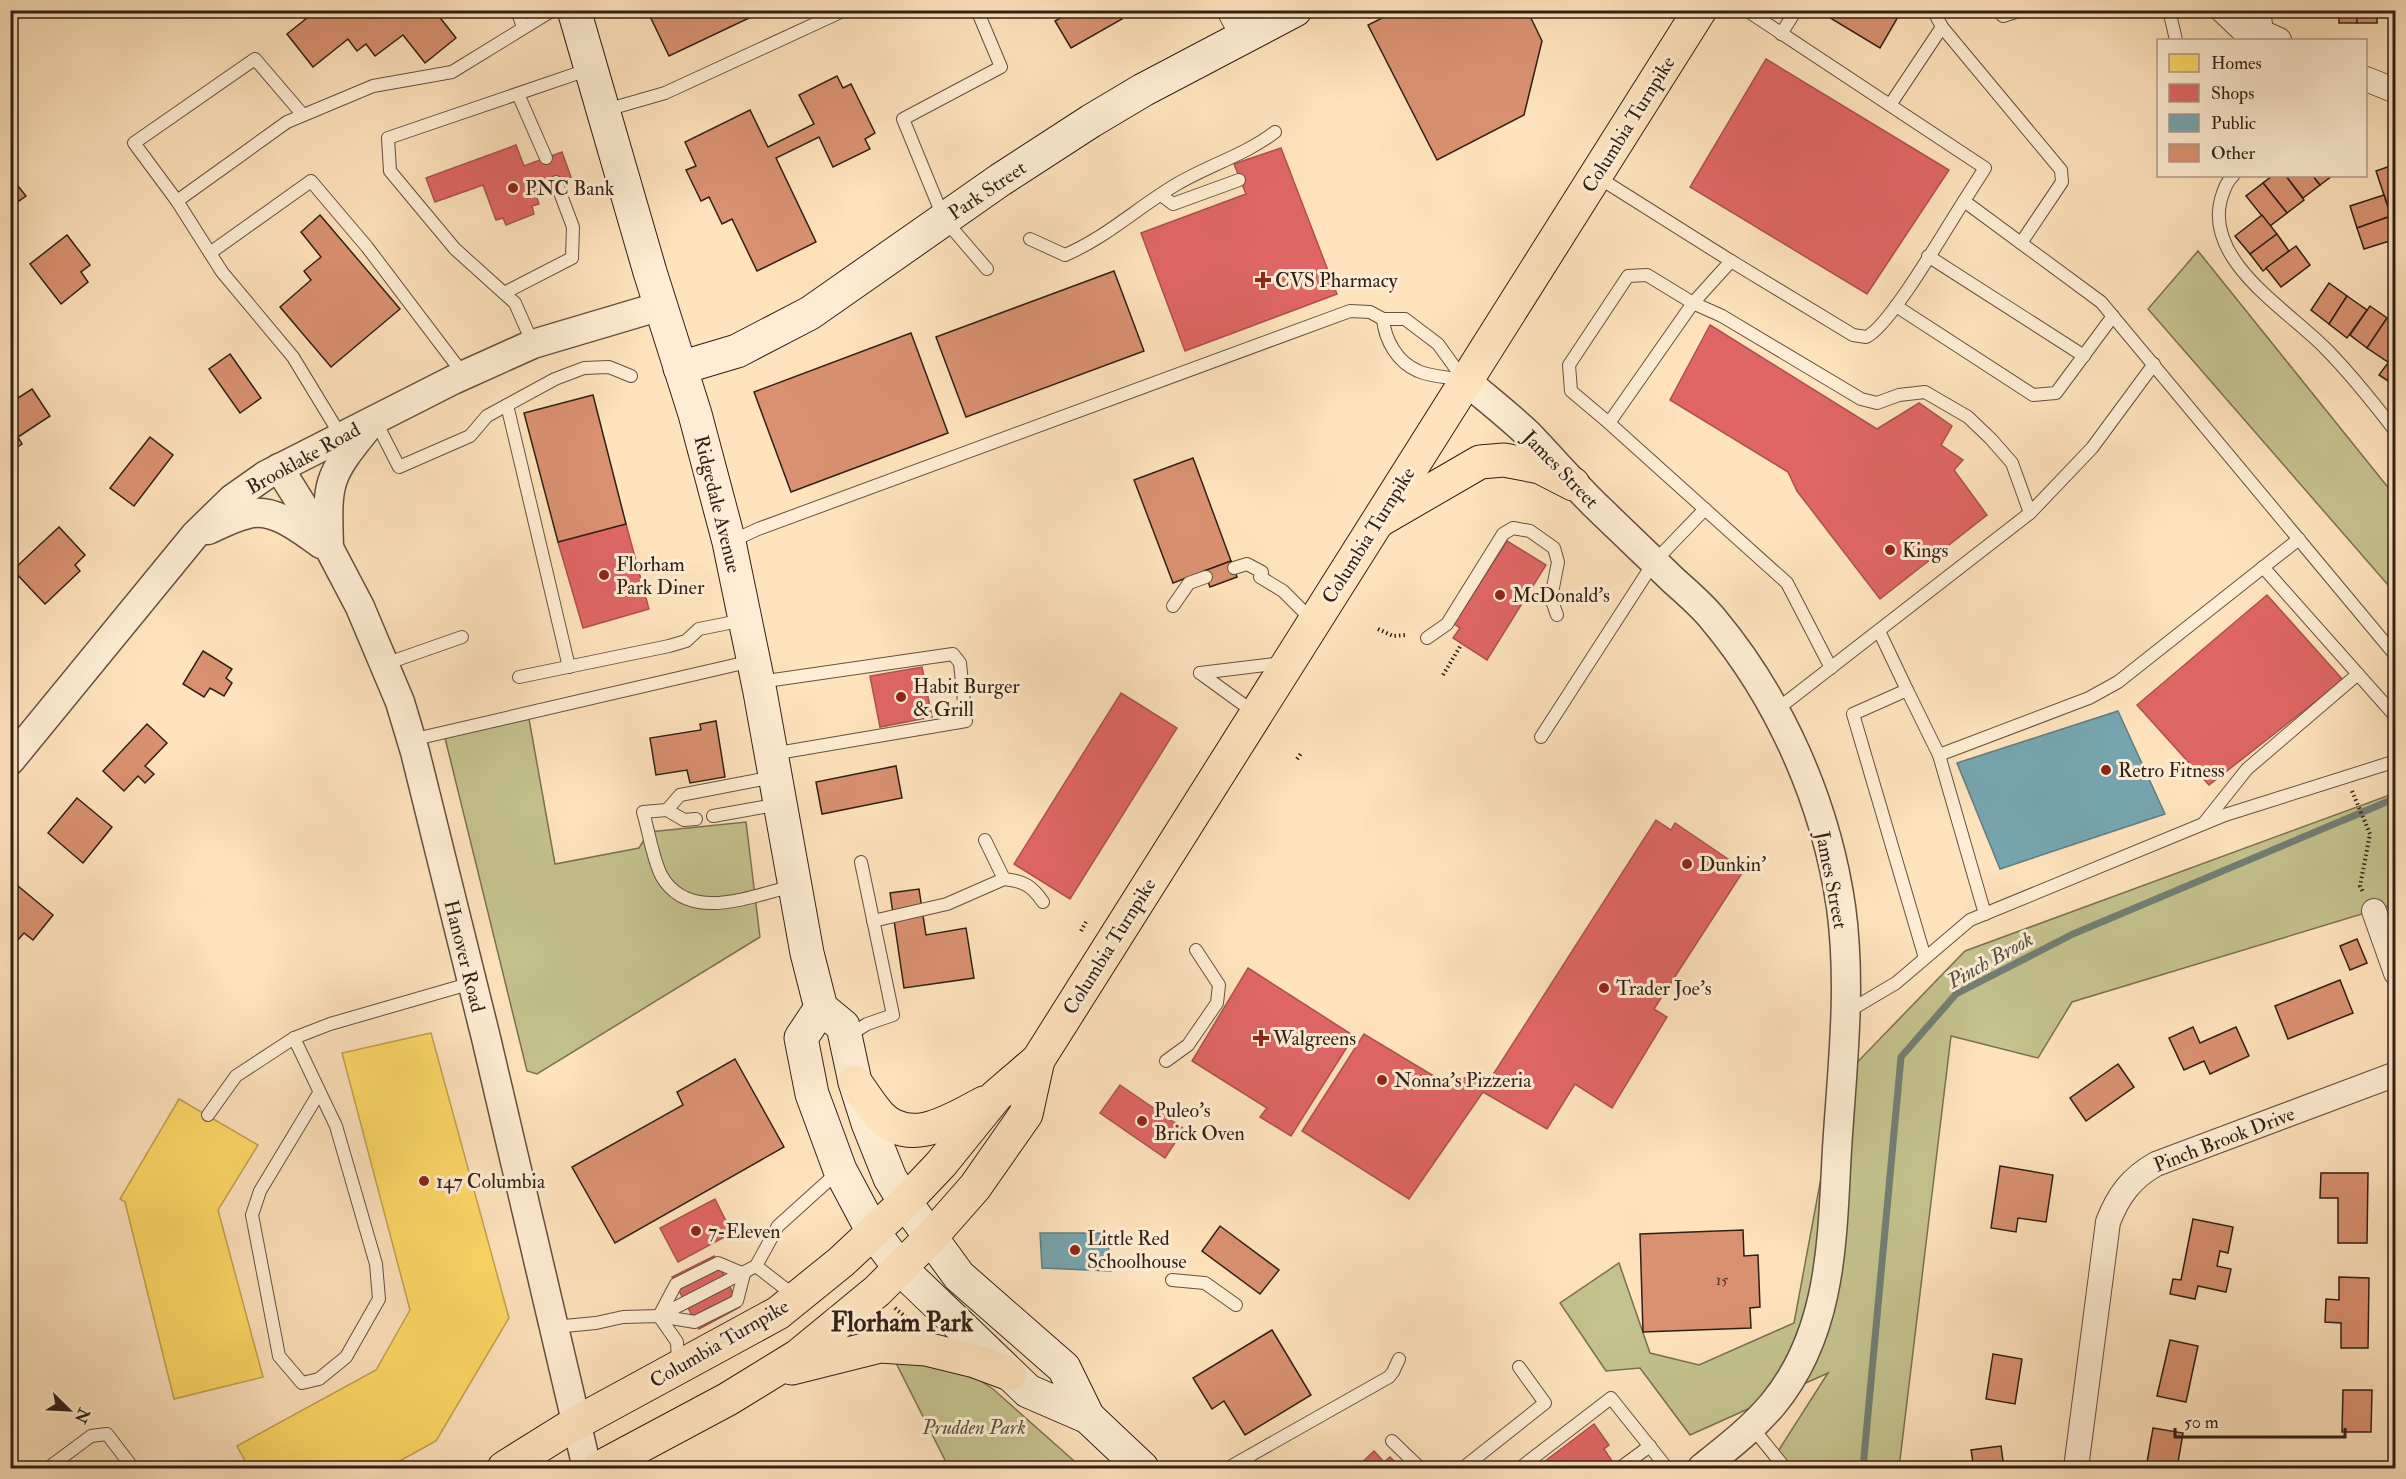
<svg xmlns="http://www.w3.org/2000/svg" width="2406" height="1479" viewBox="0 0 2406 1479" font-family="'IM FELL Double Pica',serif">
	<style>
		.green { fill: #c4c28e; stroke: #7a7052; stroke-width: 1.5 }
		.homes { fill: #ffd966; stroke: #c1a14e; stroke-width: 1.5 }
		.shops { fill: #e06666; stroke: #ab514e; stroke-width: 1.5 }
		.public { fill: #76a5af; stroke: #617d81; stroke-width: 1.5 }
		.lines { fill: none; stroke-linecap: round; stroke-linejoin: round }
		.stream { stroke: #737e75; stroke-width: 7 }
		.building { fill: #da9171; stroke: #301f17; stroke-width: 1.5 }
		.service-casing { stroke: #645040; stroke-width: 14 }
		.minor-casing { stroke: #645040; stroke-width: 26 }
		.tertiary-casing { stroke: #645040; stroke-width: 31 }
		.secondary-casing { stroke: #301f17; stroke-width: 35 }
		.primary-casing { stroke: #301f17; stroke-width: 35 }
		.path { stroke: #301f17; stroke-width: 4; stroke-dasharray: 1.5 3; stroke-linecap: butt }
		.service { stroke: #feedd4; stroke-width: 12 }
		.minor { stroke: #feedd4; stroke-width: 24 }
		.tertiary { stroke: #feedd4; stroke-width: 28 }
		.secondary { stroke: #feedd4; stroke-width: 33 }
		.primary { stroke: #fee3bd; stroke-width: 33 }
		.poi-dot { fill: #8f2418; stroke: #feedd4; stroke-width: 2 }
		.labels { text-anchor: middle; stroke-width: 6; stroke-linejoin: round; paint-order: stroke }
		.number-label { font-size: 16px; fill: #5a3c2e }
		.street-label { font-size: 20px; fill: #301f17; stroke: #feedd4 }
		.poi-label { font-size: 20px; fill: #301f17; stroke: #feedd4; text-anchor: start }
		.park-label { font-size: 20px; font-style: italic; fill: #5c503b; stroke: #feedd4 }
		.water-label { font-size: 21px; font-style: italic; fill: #524f46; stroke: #feedd4 }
		.district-label { font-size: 26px; font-weight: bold; fill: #301f17; stroke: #feedd4 }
	</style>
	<rect width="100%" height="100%" fill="#fee3bd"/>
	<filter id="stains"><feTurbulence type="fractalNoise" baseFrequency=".00333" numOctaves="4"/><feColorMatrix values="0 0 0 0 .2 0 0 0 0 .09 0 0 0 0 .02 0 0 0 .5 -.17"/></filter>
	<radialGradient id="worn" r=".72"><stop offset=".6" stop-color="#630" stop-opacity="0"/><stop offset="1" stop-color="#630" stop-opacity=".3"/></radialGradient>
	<!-- green -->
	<g class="green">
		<path d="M2198,251L2395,496V593L2148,309Z"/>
		<path d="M529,719L555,864L639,848L649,832L746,822L760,937L537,1074L527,1071L445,738Z"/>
		<path d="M2395,793V904L2072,1002L2038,1058L1951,1036L1899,1468H1803L1775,1456L1828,1373L1690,1435L1640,1368L1606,1371L1560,1303L1619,1263L1650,1353L1699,1365L1794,1323L1839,1081L1965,951Z"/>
		<path d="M893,1357L966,1371L993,1389L1082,1468H949Z"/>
	</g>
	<!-- homes -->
	<g class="homes">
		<path d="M431,1033L509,1318L436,1441L387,1468H249L237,1446L376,1370L410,1310L342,1053Z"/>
		<path d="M179,1099L258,1145L218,1210L263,1377L174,1399L125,1202L120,1199Z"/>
	</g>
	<!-- shops -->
	<g class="shops">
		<path d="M1766,59L1949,170L1867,294L1690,187Z"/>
		<path d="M516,145L524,166L562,152L571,177L534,190L539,204L532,206L534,214L506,225L503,218L496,220L483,185L435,202L426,178Z"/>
		<path d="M1281,148L1337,294L1185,351L1141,233L1246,194L1234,164Z"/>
		<path d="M1710,325L1877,429L1919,403L1952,426L1941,445L1963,460L1954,470L1987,515L1880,599L1797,491L1788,472L1670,400Z"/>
		<path d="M626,524L649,609L583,628L558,542Z"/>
		<path d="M1507,541L1546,565L1487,660L1453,638L1460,628L1454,624Z"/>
		<path d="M2267,595L2343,680L2209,785L2137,705Z"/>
		<path d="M922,667L932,717L880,727L870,676Z"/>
		<path d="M1121,693L1177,728L1070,899L1014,864Z"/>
		<path d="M1656,820L1671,830L1675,823L1744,870L1654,1009L1667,1017L1612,1108L1575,1084L1547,1129L1483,1092L1409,1199L1302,1131L1364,1034L1457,1090L1464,1078L1481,1076L1489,1081Z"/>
		<path d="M1248,968L1354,1036L1291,1136L1260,1117L1267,1108L1192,1061Z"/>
		<path d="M1120,1085L1184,1129L1165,1158L1100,1113Z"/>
		<path d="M715,1199L732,1233L678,1262L660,1228Z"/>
		<path d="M714,1256L740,1307L699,1329L672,1277Z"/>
		<path d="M1594,1424L1609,1445L1604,1449L1612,1461L1602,1468H1536Z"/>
		<path d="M1374,1451L1384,1462L1390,1457L1401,1468H1356Z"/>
	</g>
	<!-- public -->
	<g class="public">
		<path d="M2118,711L2165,814L2000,869L1957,763Z"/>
		<path d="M1040,1233H1107L1111,1271L1042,1268Z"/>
	</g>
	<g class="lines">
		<!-- stream -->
		<path class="stream" d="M1863,1468L1901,1057L1956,994L2073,934L2396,798"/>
	</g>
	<!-- building -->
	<g class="building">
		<path d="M317,10H434L456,38L425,63L403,35L375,56L366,44L357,51L348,39L313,67L287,34Z"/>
		<path d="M647,10H766L669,56Z"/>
		<path d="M1074,10H1117L1122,19L1071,48L1055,21Z"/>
		<path d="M1398,10H1538L1530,16L1542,41L1524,115L1437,160L1368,25Z"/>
		<path d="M1817,10H1902L1880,48Z"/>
		<rect x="2339" y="10" width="18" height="13"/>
		<rect x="2357" y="10" width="20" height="13"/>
		<path d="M837,76L843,88L851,84L875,133L865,139L870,149L833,167L819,137L776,158L816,242L757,271L732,219L722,224L709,197L701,201L686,170L696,166L685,142L750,110L768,147L814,124L799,95Z"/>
		<path d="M2396,164V201L2387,204L2376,171Z"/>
		<path d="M10,176L26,196L10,207Z"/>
		<path d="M2272,176H2286L2304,200L2287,213L2263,183Z"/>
		<path d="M2286,176H2313L2320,185L2303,198Z"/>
		<path d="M2313,176H2332L2320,185Z"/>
		<path d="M2263,183L2287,213L2270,226L2246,196Z"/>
		<path d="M2384,195L2391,216L2357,228L2350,206Z"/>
		<path d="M320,215L400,309L331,367L280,307L311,280L304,271L321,257L301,232Z"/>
		<path d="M2262,215L2277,234L2250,254L2235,236Z"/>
		<path d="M2391,216L2396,230V239L2364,249L2357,228Z"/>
		<path d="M2277,234L2289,251L2263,271L2250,254Z"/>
		<path d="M67,235L90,265L81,272L88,282L61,304L30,264Z"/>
		<path d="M2296,246L2310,265L2281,287L2266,268Z"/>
		<path d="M1114,271L1144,351L966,417L936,337Z"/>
		<path d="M2329,283L2347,296L2329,324L2311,310Z"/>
		<path d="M2347,296L2367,310L2347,338L2329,324Z"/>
		<path d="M2370,306L2387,318L2367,348L2350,335Z"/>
		<path d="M2387,318L2396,324V352L2388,362L2367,348Z"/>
		<path d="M911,333L948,433L791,492L754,392Z"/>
		<path d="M2396,352V386L2379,375Z"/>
		<path d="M230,354L261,398L240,413L209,369Z"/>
		<path d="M32,389L50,416L18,437L22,444L10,452V403Z"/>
		<path d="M593,395L626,524L558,542L524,413Z"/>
		<path d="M150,437L173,455L134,506L110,488Z"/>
		<path d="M1193,458L1231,561L1173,583L1134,480Z"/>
		<path d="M59,527L85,555L75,565L80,571L45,604L13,570Z"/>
		<path d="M1231,561L1237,577L1210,587L1204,571Z"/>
		<path d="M203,651L232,669L226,678L232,683L224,696L210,688L204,697L183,684Z"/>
		<path d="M716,721L725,777L690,783L687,770L656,775L650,738L701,730L700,724Z"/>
		<path d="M147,724L167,743L145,766L154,774L145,783L138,776L124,791L103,771Z"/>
		<path d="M896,766L902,798L822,814L816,782Z"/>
		<path d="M77,798L112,827L83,863L48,833Z"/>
		<path d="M12,881L53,915L33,940L24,933L10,949Z"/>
		<path d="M919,889L926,935L966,928L974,978L904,988L890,893Z"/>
		<path d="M2357,939L2367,963L2350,970L2340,946Z"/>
		<path d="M2340,980L2353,1013L2288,1039L2275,1006Z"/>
		<path d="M2193,1027L2200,1043L2236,1027L2249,1056L2210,1074L2204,1061L2184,1070L2169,1038Z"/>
		<path d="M735,1059L784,1147L615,1243L572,1167L683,1105L677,1092Z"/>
		<path d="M2118,1064L2134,1087L2086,1121L2070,1098Z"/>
		<path d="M2000,1166L2053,1175L2046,1222L2018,1218L2016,1232L1991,1228Z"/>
		<path d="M2321,1173H2368L2367,1243H2338V1198H2320Z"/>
		<path d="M2193,1219L2233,1227L2228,1253L2220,1251L2217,1266L2231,1269L2226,1292L2198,1286L2195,1299L2170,1294L2173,1279L2181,1280Z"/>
		<path d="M1220,1226L1279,1270L1260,1294L1202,1251Z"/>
		<path d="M1743,1230L1744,1256L1758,1255L1760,1307L1750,1308L1751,1328L1643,1332L1640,1234Z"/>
		<path d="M2339,1277L2369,1278L2368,1348H2341V1323L2325,1322L2326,1299L2339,1300Z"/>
		<path d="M1272,1330L1311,1395L1245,1435L1224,1401L1212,1409L1193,1378Z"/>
		<path d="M2170,1340L2198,1346L2186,1402L2157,1396Z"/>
		<path d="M1993,1354L2022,1359L2015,1404L1986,1399Z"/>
		<path d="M2343,1390H2372L2371,1432H2342Z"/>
		<path d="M2153,1428L2183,1433L2177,1468H2146Z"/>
		<path d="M2001,1446L2004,1468H1974L1971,1450Z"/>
	</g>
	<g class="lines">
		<!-- service casing -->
		<g class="service-casing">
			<g id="service">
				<path d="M517,10L523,27"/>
				<path d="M977,10L1001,67L903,119L944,219L987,269"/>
				<path d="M1746,10L1985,168L1964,201L2101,302L2396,656"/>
				<path d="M1933,10L1942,27"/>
				<path d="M1997,10L2003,16L2022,10"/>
				<path d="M2169,10L2176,40"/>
				<path d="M1781,34L1796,10"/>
				<path d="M518,94L546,158"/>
				<path d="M1890,105L1942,27L2061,170L2062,182L2021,243"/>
				<path d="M606,110L665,93L845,10"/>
				<path d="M1596,176L1731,261L1693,303L1609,423L1787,583L1831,668"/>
				<path d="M2233,176C2226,182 2224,190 2221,199C2204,261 2288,310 2325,348C2351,374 2373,402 2396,432"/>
				<path d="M1161,195L1173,204L1239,180"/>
				<path d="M177,201L134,143L255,59L303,115"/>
				<path d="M1030,239L1065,255C1107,237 1138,207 1177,184C1209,165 1245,155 1275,132"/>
				<path d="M210,253L311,181L367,247L464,375"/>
				<path d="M1928,256L2084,356"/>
				<path d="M1731,261L1853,335L1866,337C1889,328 1947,227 1964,201"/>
				<path d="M504,293L572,258L573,227L556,182"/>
				<path d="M1896,306L2033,395L2056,393L2113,316"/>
				<path d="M1383,319C1385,340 1397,362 1418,371C1431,377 1449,377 1464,380"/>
				<path d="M533,344L515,303L455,249L390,171L388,138L590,69"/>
				<path d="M507,405L569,667"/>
				<path d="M375,420L399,467L470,436L487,416L555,379L584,368L609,367L631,376"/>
				<path d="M1609,423L1571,391L1569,365L1628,276L1647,275L1693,303L1722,316L1861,399L1877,403L1899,395L1925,392L1968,417L1991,439L2012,463L2030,513"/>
				<path d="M341,436L293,357L222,272L177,201L287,122L373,86L452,72L553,10"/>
				<path d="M730,542L758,529L1350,311L1370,312L1383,319H1405L1438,344L1464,380"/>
				<path d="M2263,567L2396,717"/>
				<path d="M1234,568L1247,564L1262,572"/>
				<path d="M1260,577L1283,591L1313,621"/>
				<path d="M1173,606L1189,583L1206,577"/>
				<path d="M1879,631L1907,690"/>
				<path d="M1427,638L1447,624L1503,534L1513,528L1530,531L1554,548L1558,562L1551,598L1557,615"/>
				<path d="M385,664L462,637"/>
				<path d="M1200,673L1282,663"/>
				<path d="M1200,673L1255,713"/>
				<path d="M519,677L669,646L686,641L699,629L744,620"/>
				<path d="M759,682L953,654L960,663L966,721L772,754"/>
				<path d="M1775,711L2030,513L2092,448L2154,364"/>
				<path d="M1541,737L1654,562L1705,509"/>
				<path d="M411,740L752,661"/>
				<path d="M1939,755L2089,698L2118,682L2299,539"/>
				<path d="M667,810L680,795L774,777"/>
				<path d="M713,816L780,804"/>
				<path d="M696,819L684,820L667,810L643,812C649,832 652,856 661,875C688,924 751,896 793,886"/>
				<path d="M2204,823L2247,769L2358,674"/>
				<path d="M985,840L1004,879C1024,881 1032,886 1043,902"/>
				<path d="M873,921L947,904L1004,879"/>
				<path d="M1925,958L1853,714L1907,690L1939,755L1985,914"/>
				<path d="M1847,1012L1896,983L1970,920L2225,815L2396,761"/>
				<path d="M848,1036L867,1024L893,1015L861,862"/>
				<path d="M294,1038L336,1126L376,1264L379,1299L346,1357L319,1379L302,1383L279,1356L252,1215L260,1191L319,1093"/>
				<path d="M1166,1061L1188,1045L1217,1003L1219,985L1196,950"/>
				<path d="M208,1115L236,1076L294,1038L330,1024L472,983"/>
				<path d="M756,1266L796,1297"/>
				<path d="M1172,1280L1205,1283L1236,1305"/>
				<path d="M659,1316L756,1266L778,1226L839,1171"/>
				<path d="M659,1316L676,1284L718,1263L744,1274"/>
				<path d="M659,1316L677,1342L678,1363"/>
				<path d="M554,1327L596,1323L623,1317L659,1316L695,1322L737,1301L744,1274"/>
				<path d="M1751,1426L1785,1468"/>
				<path d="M1392,1441L1420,1468"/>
				<path d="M48,1468L91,1436L107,1434L133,1468"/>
				<path d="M1228,1468L1389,1377L1393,1372L1399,1359"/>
				<path d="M1463,1468L1545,1403L1519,1367"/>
				<path d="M1520,1468L1611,1398L1667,1468"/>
				<path d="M1620,1468L1650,1446"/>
			</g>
		</g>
		<!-- minor casing -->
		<g class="minor-casing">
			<g id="minor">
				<path d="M1229,10L1243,37"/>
				<path d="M2222,10L2242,29L2261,32L2279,40"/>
				<path d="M2258,10L2261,32"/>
				<path d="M2366,79L2396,91"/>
				<path d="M2374,911L2396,973"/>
				<path d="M2076,1468L2108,1222C2118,1196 2131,1178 2156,1164L2396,1074"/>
			</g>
		</g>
		<!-- tertiary casing -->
		<g class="tertiary-casing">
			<g id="tertiary">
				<path d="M1465,380C1486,398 1508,415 1528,434C1550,457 1571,481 1594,504C1620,529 1646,554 1672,579C1686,592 1701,604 1713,619C1780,699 1826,803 1841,907C1852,987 1842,1069 1837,1149C1832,1238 1833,1331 1773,1404C1752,1429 1727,1448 1702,1468"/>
				<path d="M279,468L329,548L360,607L400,702L415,752L486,1038L587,1468"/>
				<path d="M208,530C221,524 234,517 248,514C274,507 301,530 321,544"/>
				<path d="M329,548C327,483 326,478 368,427"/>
				<path d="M10,761L195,535L232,499L266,475L453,380L533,344L661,306"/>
			</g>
		</g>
		<!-- secondary casing -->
		<g class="secondary-casing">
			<g id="secondary">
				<path d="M574,10L650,272L695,414L729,542L760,692L807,953L821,1008L843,1026L855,1082L868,1123L890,1178L905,1202L959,1276L1064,1368L1088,1417L1142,1468"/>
				<path d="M680,368L737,351L810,313L1000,180L1091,121L1143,90L1295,10"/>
				<path d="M821,1008L801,1038L812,1094L840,1170L873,1232L900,1268L1028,1391L1088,1417"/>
			</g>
		</g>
		<!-- primary casing -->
		<g class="primary-casing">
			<g id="primary">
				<path d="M1380,520L1480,462L1504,460L1540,467L1573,484"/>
				<path d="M855,1082C863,1093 871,1106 880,1116C911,1148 953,1119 984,1103"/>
				<path d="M792,1368L880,1346L926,1349L975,1361L1010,1374"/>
				<path d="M504,1468L576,1423L778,1313L841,1262L905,1202L941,1164L996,1096L1038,1060L1700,10"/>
				<path d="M599,1468L728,1399L798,1356L877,1291L931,1237L975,1187L1026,1114L1038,1060"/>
			</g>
		</g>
		<!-- path -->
		<g class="path">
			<path d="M1378,629L1393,636L1405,635"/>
			<path d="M1443,675L1461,645"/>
			<path d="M1297,759L1302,752"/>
			<path d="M2352,791L2370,834L2360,886L2363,892"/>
			<path d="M1081,931L1086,922"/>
			<path d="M895,1308L908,1319"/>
		</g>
		<!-- service -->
		<use href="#service" class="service"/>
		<!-- minor -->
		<use href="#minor" class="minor"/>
		<!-- tertiary -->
		<use href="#tertiary" class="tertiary"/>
		<!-- secondary -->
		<use href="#secondary" class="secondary"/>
		<!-- primary -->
		<use href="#primary" class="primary"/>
	</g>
	<!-- markers -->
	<g class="poi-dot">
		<circle cx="513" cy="188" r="6"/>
		<path d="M1260 271h6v6h6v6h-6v6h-6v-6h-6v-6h6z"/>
		<circle cx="1890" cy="550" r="6"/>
		<circle cx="604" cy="575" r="6"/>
		<circle cx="1500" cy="595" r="6"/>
		<circle cx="901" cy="697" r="6"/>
		<circle cx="2106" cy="770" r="6"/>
		<circle cx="1687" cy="864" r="6"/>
		<circle cx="1604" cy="988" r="6"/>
		<path d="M1258 1029h6v6h6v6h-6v6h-6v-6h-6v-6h6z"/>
		<circle cx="1382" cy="1080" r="6"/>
		<circle cx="1142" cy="1121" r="6"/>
		<circle cx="424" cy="1181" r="6"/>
		<circle cx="696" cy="1231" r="6"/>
		<circle cx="1075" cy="1250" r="6"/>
	</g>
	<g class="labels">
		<!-- number labels -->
		<g class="number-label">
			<text x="1722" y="1285">15</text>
		</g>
		<!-- street labels -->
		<g class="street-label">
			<text transform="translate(1628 124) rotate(-58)" y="7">Columbia Turnpike</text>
			<text transform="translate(987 190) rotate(-34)" y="7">Park Street</text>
			<text transform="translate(303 458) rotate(-29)" y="7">Brooklake Road</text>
			<text transform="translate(1561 469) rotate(46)" y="7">James Street</text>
			<text transform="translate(718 504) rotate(76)" y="7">Ridgedale Avenue</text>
			<text transform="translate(1368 535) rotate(-58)" y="7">Columbia Turnpike</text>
			<text transform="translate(1832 880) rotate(79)" y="7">James Street</text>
			<text transform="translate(1109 946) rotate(-58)" y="7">Columbia Turnpike</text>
			<text transform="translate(465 956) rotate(76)" y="7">Hanover Road</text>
			<text transform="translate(2224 1139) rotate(-21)" y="7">Pinch Brook Drive</text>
			<text transform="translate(719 1343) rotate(-30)" y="7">Columbia Turnpike</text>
		</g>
		<!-- poi labels -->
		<g class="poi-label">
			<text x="525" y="195">PNC Bank</text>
			<text x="1275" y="287">CVS Pharmacy</text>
			<text x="1902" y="557">Kings</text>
			<text x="616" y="571">Florham<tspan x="616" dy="23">Park Diner</tspan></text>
			<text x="1512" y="602">McDonald's</text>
			<text x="913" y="693">Habit Burger<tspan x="913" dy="23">&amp; Grill</tspan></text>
			<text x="2118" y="777">Retro Fitness</text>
			<text x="1699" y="871">Dunkin'</text>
			<text x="1616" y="995">Trader Joe's</text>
			<text x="1273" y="1045">Walgreens</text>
			<text x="1394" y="1087">Nonna's Pizzeria</text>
			<text x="1154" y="1117">Puleo's<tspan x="1154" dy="23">Brick Oven</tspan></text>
			<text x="436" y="1188">147 Columbia</text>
			<text x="708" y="1238">7-Eleven</text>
			<text x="1087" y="1245">Little Red<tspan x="1087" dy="23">Schoolhouse</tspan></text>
		</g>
		<!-- park labels -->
		<g class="park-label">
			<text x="974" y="1434">Prudden Park</text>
		</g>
		<!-- water labels -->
		<g class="water-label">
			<text transform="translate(1990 960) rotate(-29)" y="7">Pinch Brook</text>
		</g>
		<!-- district labels -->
		<g class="district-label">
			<text x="902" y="1331">Florham Park</text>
		</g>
	</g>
	<!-- margin -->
	<rect width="2406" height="1479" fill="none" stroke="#fee3bd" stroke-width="36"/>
	<rect x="12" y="12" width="2382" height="1455" fill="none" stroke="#301f17" stroke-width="3"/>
	<rect x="18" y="18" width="2370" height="1443" fill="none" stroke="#301f17" stroke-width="1.5"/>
	<!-- legend -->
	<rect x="2157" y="39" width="210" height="138" fill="#feedd4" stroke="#ac9b88" stroke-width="1.5"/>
	<rect x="2169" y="54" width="30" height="18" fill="#ffd966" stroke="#ac9b88" stroke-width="1.5"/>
	<text x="2211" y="69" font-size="18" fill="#301f17">Homes</text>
	<rect x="2169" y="84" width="30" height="18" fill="#e06666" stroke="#ac9b88" stroke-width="1.5"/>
	<text x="2211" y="99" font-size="18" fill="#301f17">Shops</text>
	<rect x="2169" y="114" width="30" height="18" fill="#76a5af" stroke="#ac9b88" stroke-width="1.5"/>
	<text x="2211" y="129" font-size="18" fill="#301f17">Public</text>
	<rect x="2169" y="144" width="30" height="18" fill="#da9171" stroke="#ac9b88" stroke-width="1.5"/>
	<text x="2211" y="159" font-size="18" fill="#301f17">Other</text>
	<!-- north arrow -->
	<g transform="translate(69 1410) rotate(114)" stroke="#feedd4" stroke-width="4.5" paint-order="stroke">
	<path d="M0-4.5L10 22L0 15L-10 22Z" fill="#301f17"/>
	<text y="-9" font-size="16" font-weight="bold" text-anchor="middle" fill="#301f17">N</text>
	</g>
	<!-- scale -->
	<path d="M2175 1428v9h170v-9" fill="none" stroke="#301f17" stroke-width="3"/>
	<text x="2184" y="1428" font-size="18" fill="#301f17" stroke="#feedd4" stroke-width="4.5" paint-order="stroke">50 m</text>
	<rect width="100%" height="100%" filter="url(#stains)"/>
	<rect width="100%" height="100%" fill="url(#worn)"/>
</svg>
